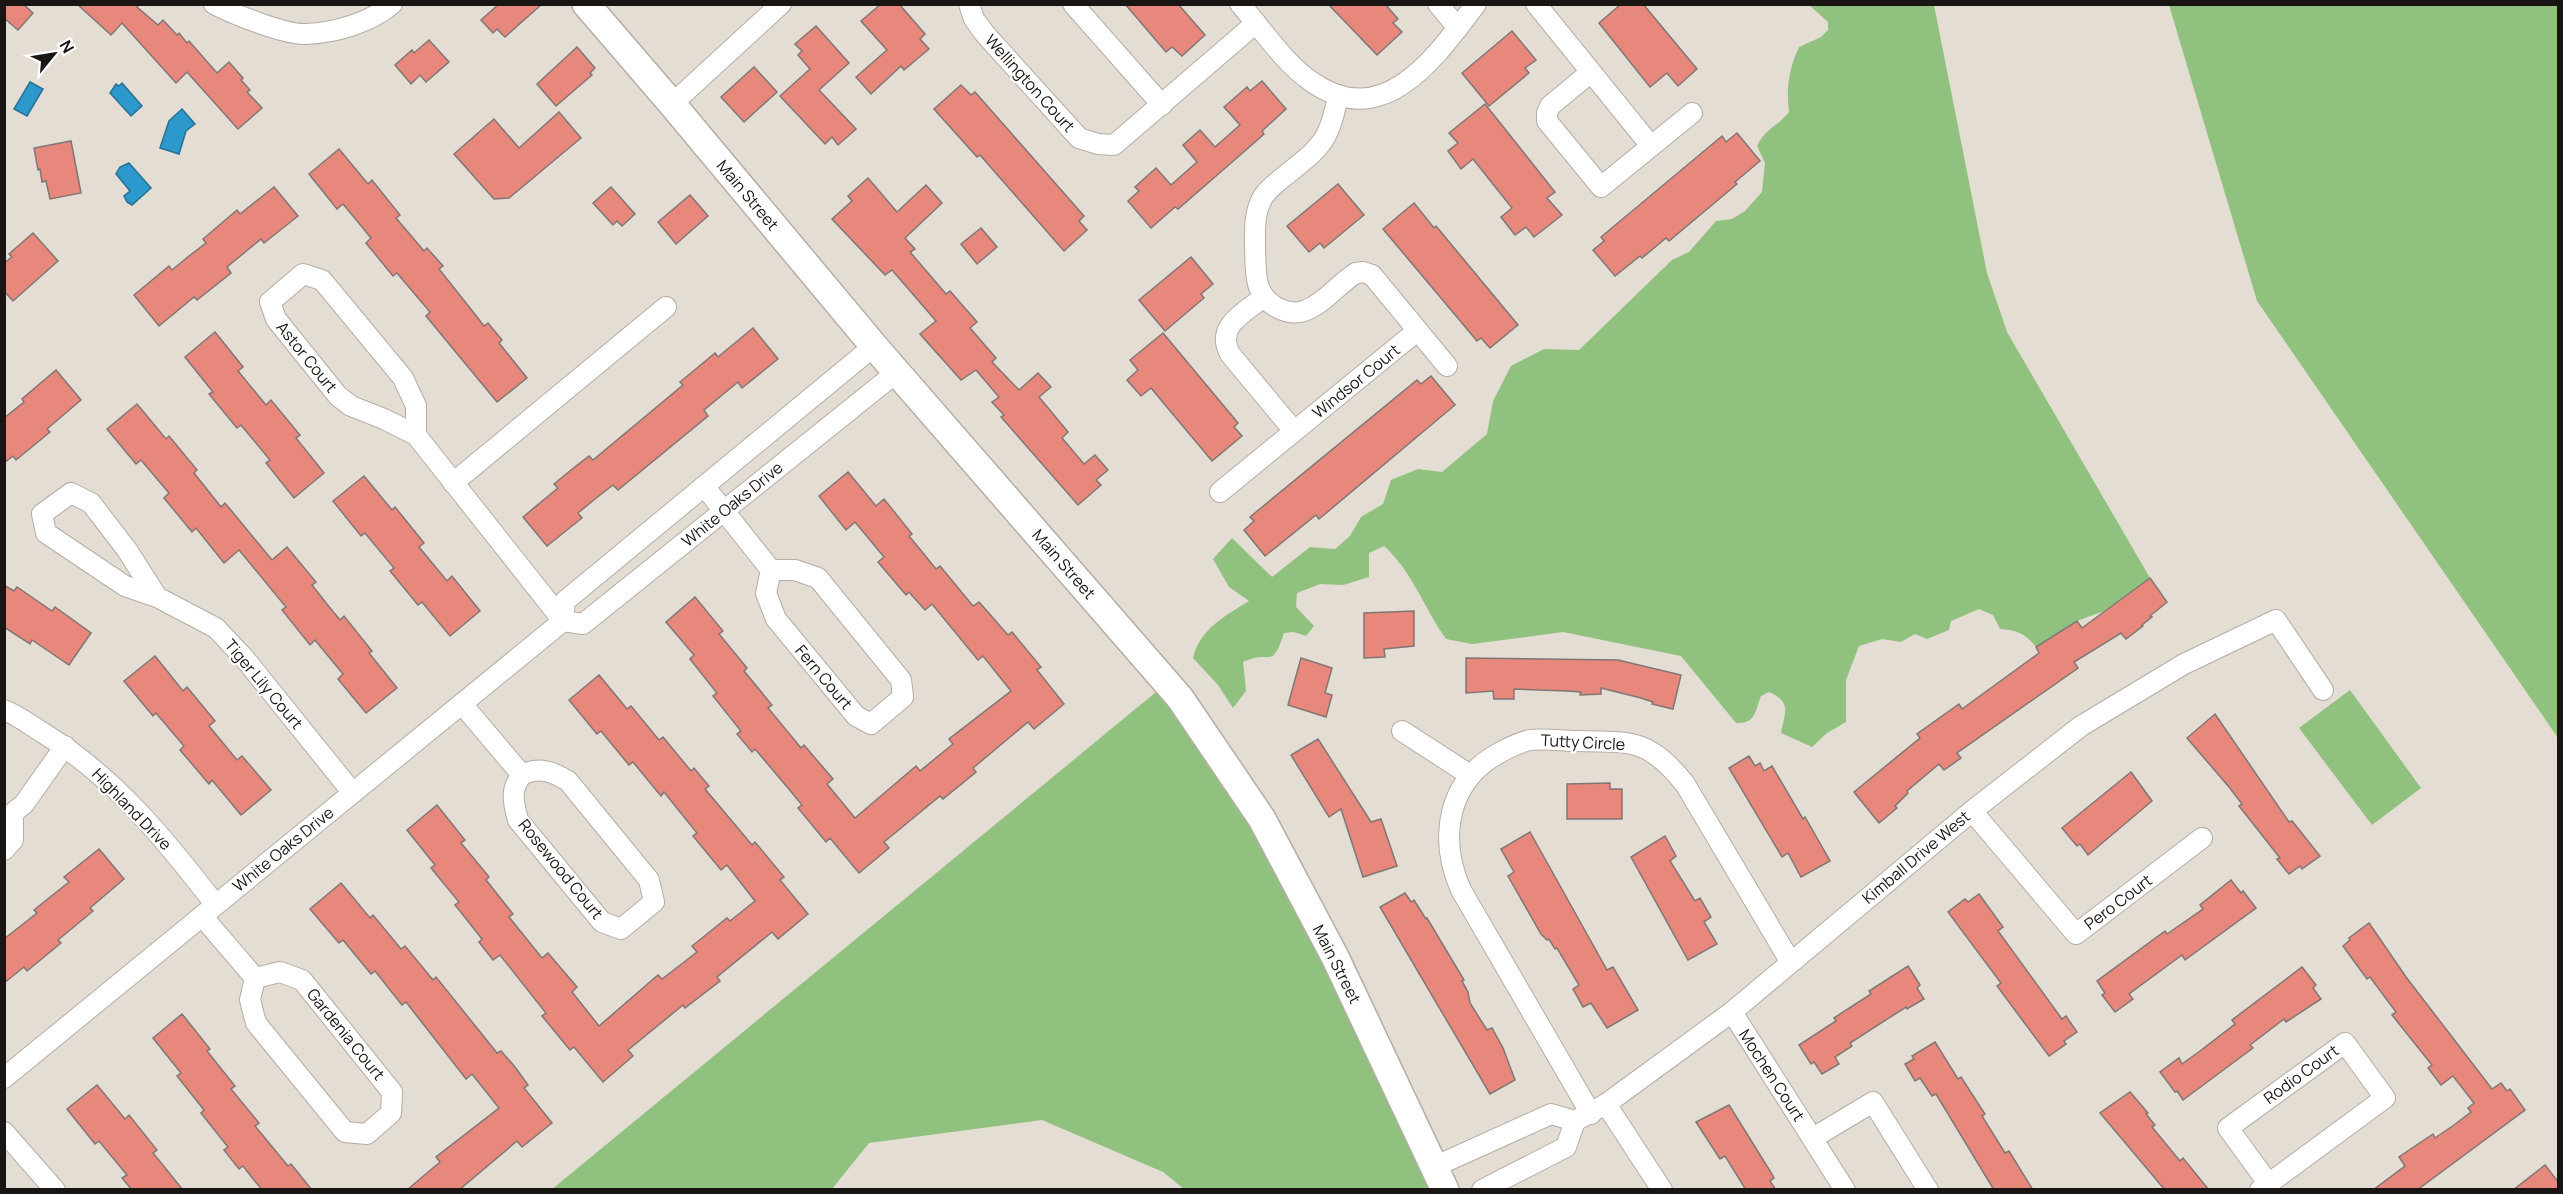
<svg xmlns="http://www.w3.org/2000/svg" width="2563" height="1194" viewBox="0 0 2563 1194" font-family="Manrope,sans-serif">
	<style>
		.green { fill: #90c17f }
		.water { fill: #2c98cb; stroke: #267194; stroke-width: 1.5 }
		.building { fill: #e8887c; stroke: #817674; stroke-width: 1.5 }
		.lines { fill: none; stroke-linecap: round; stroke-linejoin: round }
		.minor-casing { stroke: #b4ada5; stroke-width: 22 }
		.secondary-casing { stroke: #b4ada5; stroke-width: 30 }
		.minor { stroke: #fff; stroke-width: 20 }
		.secondary { stroke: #fff; stroke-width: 27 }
		.labels { text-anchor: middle; stroke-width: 4.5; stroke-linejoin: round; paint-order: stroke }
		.street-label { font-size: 16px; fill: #181512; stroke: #fff }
	</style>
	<rect width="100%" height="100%" fill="#e4ddd4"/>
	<!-- green -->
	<g class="green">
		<path d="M1809,5H1934L1987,273L2007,332L2150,578L2104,611L2077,621L2036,647C2026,634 2017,630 2000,629L1993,615L1979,609L1951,621L1949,630L1927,639L1915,634L1901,642L1882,639L1859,646L1846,680V722L1827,733L1812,747L1781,733C1785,712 1792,702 1769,692L1761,696C1755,711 1756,724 1736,723L1681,656L1563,632L1472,644L1446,639C1424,608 1412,571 1384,546L1369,553V577L1343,585L1320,584L1297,593L1296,607L1314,626L1306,636L1294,632L1284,633C1271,672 1272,648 1243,662L1246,691L1233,708L1218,685L1193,658C1200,629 1225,616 1249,601L1229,587L1213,559L1232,538L1272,577L1310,547L1335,549L1350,536L1361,517L1383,504L1391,480L1418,469L1442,472L1487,434L1493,401L1511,366L1544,349L1579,350L1672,260L1689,252L1716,221L1732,219L1745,211L1762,192L1765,163L1757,146C1765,129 1777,127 1789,112C1786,87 1789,69 1799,47L1821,37L1828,30V22Z"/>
		<path d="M2169,5H2558V738L2257,301Z"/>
		<path d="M1167,683L1262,819L1445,1189H1184L1163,1172L1042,1120L869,1143L832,1189L551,1190Z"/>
		<path d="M2350,690L2421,788L2372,825L2299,728Z"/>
	</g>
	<!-- water -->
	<g class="water">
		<path d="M30,82L43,89L27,116L14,109Z"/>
		<path d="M122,83L142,106L131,116L110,93L116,84L119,86Z"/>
		<path d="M182,109L195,124L186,131L179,154L160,148L169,121Z"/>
		<path d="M129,163L151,188L132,205L127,202L124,196L130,191L116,174L120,167Z"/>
	</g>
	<!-- building -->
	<g class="building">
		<path d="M4,4H23L33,13L18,30L4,18Z"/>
		<path d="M77,4H139L137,7L158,25L163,20L177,35L179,33L187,43L189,41L217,73L229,62L243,78L241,80L250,90L247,92L262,108L238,129L187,72L176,83L122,23L111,35Z"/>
		<path d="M499,4H542L505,37L497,29L493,33L481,20Z"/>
		<path d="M881,4H899L925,34L920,39L929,49L904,70L901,66L871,94L856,77L887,50L861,21Z"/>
		<path d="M1125,4H1178L1205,35L1182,56L1172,47L1166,52Z"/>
		<path d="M1328,4H1385L1398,19L1393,23L1402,32L1377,55Z"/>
		<path d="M1621,4H1643L1697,69L1678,86L1667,73L1650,87L1599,23Z"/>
		<path d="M816,26L849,63L819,90L856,129L838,145L832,137L825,144L780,96L810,69L798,55L802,51L795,44Z"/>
		<path d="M1512,31L1536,60L1525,68L1529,73L1489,106L1462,73Z"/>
		<path d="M429,40L449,62L426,82L420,75L411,84L395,65L412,50L414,53Z"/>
		<path d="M577,47L595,68L590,73L592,75L556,106L537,84Z"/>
		<path d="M754,67L777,92L744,122L721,97Z"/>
		<path d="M1262,81L1286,109L1262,131L1264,134L1231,163L1178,209L1175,207L1151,228L1128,201L1139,191L1135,187L1156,168L1171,185L1197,162L1183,145L1200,130L1215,147L1240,125L1224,107L1247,87L1250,91Z"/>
		<path d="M961,85L971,95L975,92L1084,216L1079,221L1087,230L1064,251L980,155L977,157L934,109Z"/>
		<path d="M1485,104L1555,192L1547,198L1562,215L1534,237L1526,227L1515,235L1501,217L1512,208L1473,159L1461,169L1448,151L1458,143L1449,133Z"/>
		<path d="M559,112L581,138L509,198L494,199L454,154L494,119L519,148Z"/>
		<path d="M1737,133L1760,161L1735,182L1737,184L1669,241L1666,238L1642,258L1640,256L1615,276L1593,250L1604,241L1601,237L1722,136L1726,142Z"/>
		<path d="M71,141L81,193L50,199L46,181L42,182L40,169L38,170L34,148Z"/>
		<path d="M339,149L368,184L372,180L400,215L396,218L424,251L427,248L443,266L439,269L470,308L484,326L488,323L502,340L499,343L527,378L497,402L426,316L430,312L397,273L393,276L366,243L371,238L358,222L343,204L337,209L309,174Z"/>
		<path d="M868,178L897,212L926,185L942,203L905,238L915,249L910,252L946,294L950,291L977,322L970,328L996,358L992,362L1019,390L1038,373L1051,387L1039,397L1068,432L1062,438L1084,464L1095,455L1108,470L1096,480L1101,485L1078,505L1001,417L1004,415L992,402L999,397L976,370L961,380L920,334L936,321L892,270L885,275L832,219L852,201L848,196Z"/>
		<path d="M1338,184L1364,215L1324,248L1320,243L1309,252L1287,226Z"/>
		<path d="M274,187L298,216L264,243L261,239L227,267L231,273L197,300L194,297L159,326L134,295L169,266L172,270L189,256L206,243L203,239L237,210L240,214Z"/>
		<path d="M611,187L635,214L622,226L617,221L613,225L593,203Z"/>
		<path d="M690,195L708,216L676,244L658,222Z"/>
		<path d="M1414,203L1434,228L1436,226L1518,325L1490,348L1481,338L1477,341L1383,229Z"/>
		<path d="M981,228L997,247L977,264L961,244Z"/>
		<path d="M33,233L58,261L13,301L4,291V263L12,257L9,254Z"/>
		<path d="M1191,257L1213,284L1201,294L1204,298L1165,331L1139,300Z"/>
		<path d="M753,328L778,359L742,388L738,382L704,410L708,416L618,490L613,485L595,499L578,513L582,518L547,546L523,517L558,488L554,484L571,470L589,456L593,460L683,385L680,382L697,368L715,353L718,357Z"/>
		<path d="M215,332L243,367L238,371L266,405L271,400L300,435L296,438L324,473L294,498L266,463L270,460L241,425L237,428L209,394L213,392L185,357Z"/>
		<path d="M1163,333L1238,423L1234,427L1242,436L1212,461L1151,388L1141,396L1127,380L1138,370L1130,360Z"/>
		<path d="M56,370L81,400L47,429L50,432L16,460L13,456L4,463V418L24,402L22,399Z"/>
		<path d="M1431,376L1455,405L1319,519L1316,515L1265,556L1244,530L1254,521L1250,517L1417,380L1421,384Z"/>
		<path d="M137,404L166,439L169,436L197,470L194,473L221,507L225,503L272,560L287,547L316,582L312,585L326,603L340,620L344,616L372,651L369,653L397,688L366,713L338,679L343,674L315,640L310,645L282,610L286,607L239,550L224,563L196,528L192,532L164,498L169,493L141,460L136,464L107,429Z"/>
		<path d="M848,472L876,506L884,499L912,534L909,536L923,553L936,569L940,566L973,606L979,602L1008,635L1012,632L1041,667L1037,670L1064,704L1034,729L1028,722L973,768L976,772L943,799L940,796L884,842L889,848L859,873L830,838L826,842L798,808L802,805L788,788L755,749L752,752L737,734L741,731L713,696L717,693L690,659L694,655L666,622L695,597L723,631L719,634L747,668L744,671L772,705L768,708L801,748L804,745L833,779L827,784L855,818L916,766L920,771L953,744L949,739L1011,691L983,656L978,660L932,604L925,610L909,592L906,595L878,562L884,557L855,522L846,530L819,496Z"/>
		<path d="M364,476L392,510L395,507L424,543L419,547L447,581L452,576L480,611L450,636L422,602L418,605L390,571L394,568L365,533L361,536L333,501Z"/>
		<path d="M2150,578L2167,602L2150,616L2152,617L2142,625L2143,626L2126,639L2121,633L2074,662L2078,668L1957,753L1961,758L1944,770L1939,764L1907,791L1908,793L1895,806L1897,808L1879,823L1854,792L1920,738L1917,734L1959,704L1962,709L2039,653L2036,647L2077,621L2082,628Z"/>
		<path d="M4,585L14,591L17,587L52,611L55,607L91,633L69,665L32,640L30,644L4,627Z"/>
		<path d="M1414,611V646L1384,649L1385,657L1364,658V613Z"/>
		<path d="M155,656L183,691L187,687L215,721L209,726L237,760L242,756L271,790L241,815L212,780L209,784L180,750L184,746L156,713L153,716L124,681Z"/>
		<path d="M1301,658L1332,668L1325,693L1332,695L1326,717L1288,705Z"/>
		<path d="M1466,658L1618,660L1681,675L1673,709L1652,704L1653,702L1641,698L1601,688V694L1580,695L1581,692L1567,691L1514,689V699H1494L1493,691L1466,693Z"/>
		<path d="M599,675L627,709L631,706L659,740L663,737L691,771L694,768L709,786L705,789L752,845L755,842L784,877L780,880L808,914L778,939L772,932L717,977L720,981L685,1008L683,1005L628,1050L633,1056L603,1082L574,1047L570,1050L542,1016L546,1013L500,955L493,960L479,942L482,939L455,905L459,902L431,868L435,865L407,830L437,805L465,840L461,843L489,877L486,880L513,914L509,917L542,958L548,953L577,987L572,992L599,1026L658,975L662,979L679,966L697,952L692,946L727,918L730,921L755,901L727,865L721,870L693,836L697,833L664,792L661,796L633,762L629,765L601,731L597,734L569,700Z"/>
		<path d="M2215,714L2289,822L2292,821L2320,856L2302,869L2300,866L2289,874L2277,859L2280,858L2239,806L2242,804L2229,787L2187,738Z"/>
		<path d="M1318,739L1371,822L1381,819L1397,866L1363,877L1341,809L1329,817L1291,755Z"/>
		<path d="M1749,756L1755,766L1760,763L1764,771L1772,766L1803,819L1805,817L1830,861L1801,877L1788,853L1782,857L1729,768Z"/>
		<path d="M2131,772L2152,801L2088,855L2080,844L2077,846L2062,828Z"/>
		<path d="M1610,783V789H1622V819H1567V784Z"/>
		<path d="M1530,832L1607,970L1613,967L1638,1010L1607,1028L1591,1003L1583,1007L1573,989L1579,985L1557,948L1555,949L1549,939L1547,940L1541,934L1508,876L1514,872L1501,849Z"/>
		<path d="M1665,836L1676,856L1670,861L1695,901L1700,898L1711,917L1704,922L1717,944L1688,960L1631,857Z"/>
		<path d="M99,849L124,879L90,908L93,911L58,940L61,943L27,971L24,967L4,983V939L37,913L34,910L69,882L64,877Z"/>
		<path d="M2231,880L2241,893L2243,891L2256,908L2185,960L2182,955L2129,994L2133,999L2115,1012L2102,995L2105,993L2097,981L2165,931L2167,934L2203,909L2200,905Z"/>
		<path d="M341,883L370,918L373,915L401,949L405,946L433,980L436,977L497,1053L501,1051L515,1067L528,1085L524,1088L552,1123L522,1147L517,1141L459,1190H407L440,1162L436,1157L499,1108L472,1074L466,1079L406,1002L402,1005L375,971L371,974L343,940L339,943L310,909Z"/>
		<path d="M1405,893L1411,902L1414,900L1426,919L1427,918L1464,980L1462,981L1468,992L1470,1003L1487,1030L1492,1028L1503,1048L1515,1080L1490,1094L1380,907Z"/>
		<path d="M1979,894L2003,927L1998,931L2062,1019L2066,1016L2077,1032L2064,1041L2066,1044L2049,1056L1997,986L2001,983L1948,912L1965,899L1968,902Z"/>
		<path d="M2369,923L2406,977L2492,1089L2501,1083L2507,1091L2510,1089L2525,1110L2417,1190H2373L2405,1166L2399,1157L2433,1134L2435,1138L2454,1125L2471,1112L2468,1108L2474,1103L2453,1076L2441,1085L2428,1068L2432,1065L2392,1015L2396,1012L2370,977L2367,979L2343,946L2350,940L2349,938Z"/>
		<path d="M1908,966L1920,985L1917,988L1924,999L1907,1009L1906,1007L1850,1043L1852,1046L1835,1057L1839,1064L1822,1074L1814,1062L1811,1064L1799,1045L1836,1021L1834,1018L1871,994L1869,991Z"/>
		<path d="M2302,967L2316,985L2313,988L2321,999L2286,1022L2284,1019L2250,1045L2253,1048L2183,1100L2177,1091L2175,1092L2160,1072L2179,1058L2182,1064L2200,1051L2235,1024L2232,1020Z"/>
		<path d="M182,1014L210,1049L207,1051L235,1086L231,1089L259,1123L255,1126L288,1166L291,1164L312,1190H262L243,1166L239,1169L224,1150L228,1147L201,1113L204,1110L177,1076L181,1073L153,1038Z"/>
		<path d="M1935,1042L1958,1079L1961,1077L1985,1114L1982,1116L2005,1153L2009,1151L2033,1190H1994L1936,1094L1932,1096L1920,1078L1915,1081L1905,1064L1914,1059L1912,1056Z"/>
		<path d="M97,1085L125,1119L129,1115L157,1150L153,1153L183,1190H132L122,1178L127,1175L99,1141L95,1144L67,1109Z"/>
		<path d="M2130,1092L2148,1113L2146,1114L2155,1125L2152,1127L2180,1161L2183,1158L2209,1190H2165L2100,1113Z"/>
		<path d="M1729,1105L1770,1171L1774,1178L1770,1181L1776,1190H1746L1725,1156L1720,1159L1696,1122Z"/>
		<path d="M2545,1165L2559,1183V1190H2513Z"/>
	</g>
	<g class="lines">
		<!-- minor casing -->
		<g class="minor-casing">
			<g id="minor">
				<path d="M214,4C233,14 285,35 306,34C334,33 370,23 392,4"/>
				<path d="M969,4L974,19L985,34L1079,138L1098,144L1114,145L1256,23"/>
				<path d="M1073,4L1162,105"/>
				<path d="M1240,4C1262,29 1285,64 1312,82C1385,133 1437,55 1476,4"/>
				<path d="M1438,4L1458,28"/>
				<path d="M1536,4L1651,146"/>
				<path d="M1591,72L1550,106L1547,113V121L1601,187L1692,113"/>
				<path d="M1338,95C1329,145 1319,148 1281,179C1273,186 1264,192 1260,203C1254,217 1255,233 1255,248C1256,271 1253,296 1278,308C1286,312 1295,314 1304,311C1324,304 1338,284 1356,273L1363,272L1372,275L1447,366"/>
				<path d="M672,104L781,4"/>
				<path d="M1264,297C1244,313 1215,326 1230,354L1294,431"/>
				<path d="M874,346L565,601L563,621L583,624L897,372"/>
				<path d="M453,483L666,307"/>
				<path d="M704,486L771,570H795L818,578L901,680L903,697L871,724L856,716L776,619L766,593L771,570"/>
				<path d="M1220,492L1417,331"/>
				<path d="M157,597L127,550L91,503L71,493L42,514L46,533L125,586L157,597L216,628L245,659L352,792"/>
				<path d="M462,704L522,775C539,766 553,772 568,781L649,880L654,902L621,929L602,922L518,820C513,802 510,789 522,775"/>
				<path d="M4,710C17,715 29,724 40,731C113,775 164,838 215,904"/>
				<path d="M1402,731L1470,775"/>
				<path d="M1972,811L2076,934L2202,838"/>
				<path d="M4,850L13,840V813L24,804L65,746"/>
				<path d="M202,916L255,978L250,1000L256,1023L345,1132L367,1134L391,1113L392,1092L302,980L280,972L255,978"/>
				<path d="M1732,1012L1845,1190"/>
				<path d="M4,1078L563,621L416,435L384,419L351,406L338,396L276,319L270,302L303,274L322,280L403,378L416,406V435"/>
				<path d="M1606,1104L1662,1190"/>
				<path d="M1591,1114L1461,890C1438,838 1447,780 1501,752C1510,747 1520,742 1530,740C1545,738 1562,741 1576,741C1632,742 1648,738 1685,784L1790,961"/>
				<path d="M4,1132L55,1190"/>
				<path d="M1813,1138L1873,1102L1928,1190"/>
				<path d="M1436,1166L1551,1114L1575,1121L1606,1104L1732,1012L1972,811L2081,726L2184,664L2276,620L2323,690"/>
				<path d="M1482,1190L1566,1147L1575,1121"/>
				<path d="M2260,1190L2385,1098L2345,1043L2228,1128L2268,1183"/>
			</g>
		</g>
		<!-- secondary casing -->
		<g class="secondary-casing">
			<path id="secondary" d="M586,4L672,104L874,346L1180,698L1262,819L1335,957L1445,1190"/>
		</g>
		<!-- minor -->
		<use href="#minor" class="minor"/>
		<!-- secondary -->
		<use href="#secondary" class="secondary"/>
	</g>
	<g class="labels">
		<!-- street labels -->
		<g class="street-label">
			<text transform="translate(1030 83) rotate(48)" y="6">Wellington Court</text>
			<text transform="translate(748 195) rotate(50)" y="6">Main Street</text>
			<text transform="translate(307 357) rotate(51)" y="6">Astor Court</text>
			<text transform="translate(1356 381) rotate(-39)" y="6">Windsor Court</text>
			<text transform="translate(732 504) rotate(-39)" y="6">White Oaks Drive</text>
			<text transform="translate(1064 564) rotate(49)" y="6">Main Street</text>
			<text transform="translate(824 677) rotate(50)" y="6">Fern Court</text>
			<text transform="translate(264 684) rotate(50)" y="6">Tiger Lily Court</text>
			<text transform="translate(1583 742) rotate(3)" y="6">Tutty Circle</text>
			<text transform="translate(132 809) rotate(46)" y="6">Highland Drive</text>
			<text transform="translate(283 849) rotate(-39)" y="6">White Oaks Drive</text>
			<text transform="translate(1916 857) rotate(-40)" y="6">Kimball Drive West</text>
			<text transform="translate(561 869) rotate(51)" y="6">Rosewood Court</text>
			<text transform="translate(2118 902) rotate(-37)" y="6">Pero Court</text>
			<text transform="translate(1337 964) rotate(63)" y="6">Main Street</text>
			<text transform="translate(346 1034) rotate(51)" y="6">Gardenia Court</text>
			<text transform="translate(2301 1074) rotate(-36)" y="6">Rodio Court</text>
			<text transform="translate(1772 1075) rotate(57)" y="6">Mochen Court</text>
		</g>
	</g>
	<!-- border -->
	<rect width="2563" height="1194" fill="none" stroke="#181512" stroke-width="12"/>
	<!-- north arrow -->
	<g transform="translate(54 54) rotate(60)" stroke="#ffffff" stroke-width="4.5" paint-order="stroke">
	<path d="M0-4.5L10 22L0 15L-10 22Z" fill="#181512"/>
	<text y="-9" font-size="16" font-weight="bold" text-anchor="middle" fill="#181512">N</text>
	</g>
</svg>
